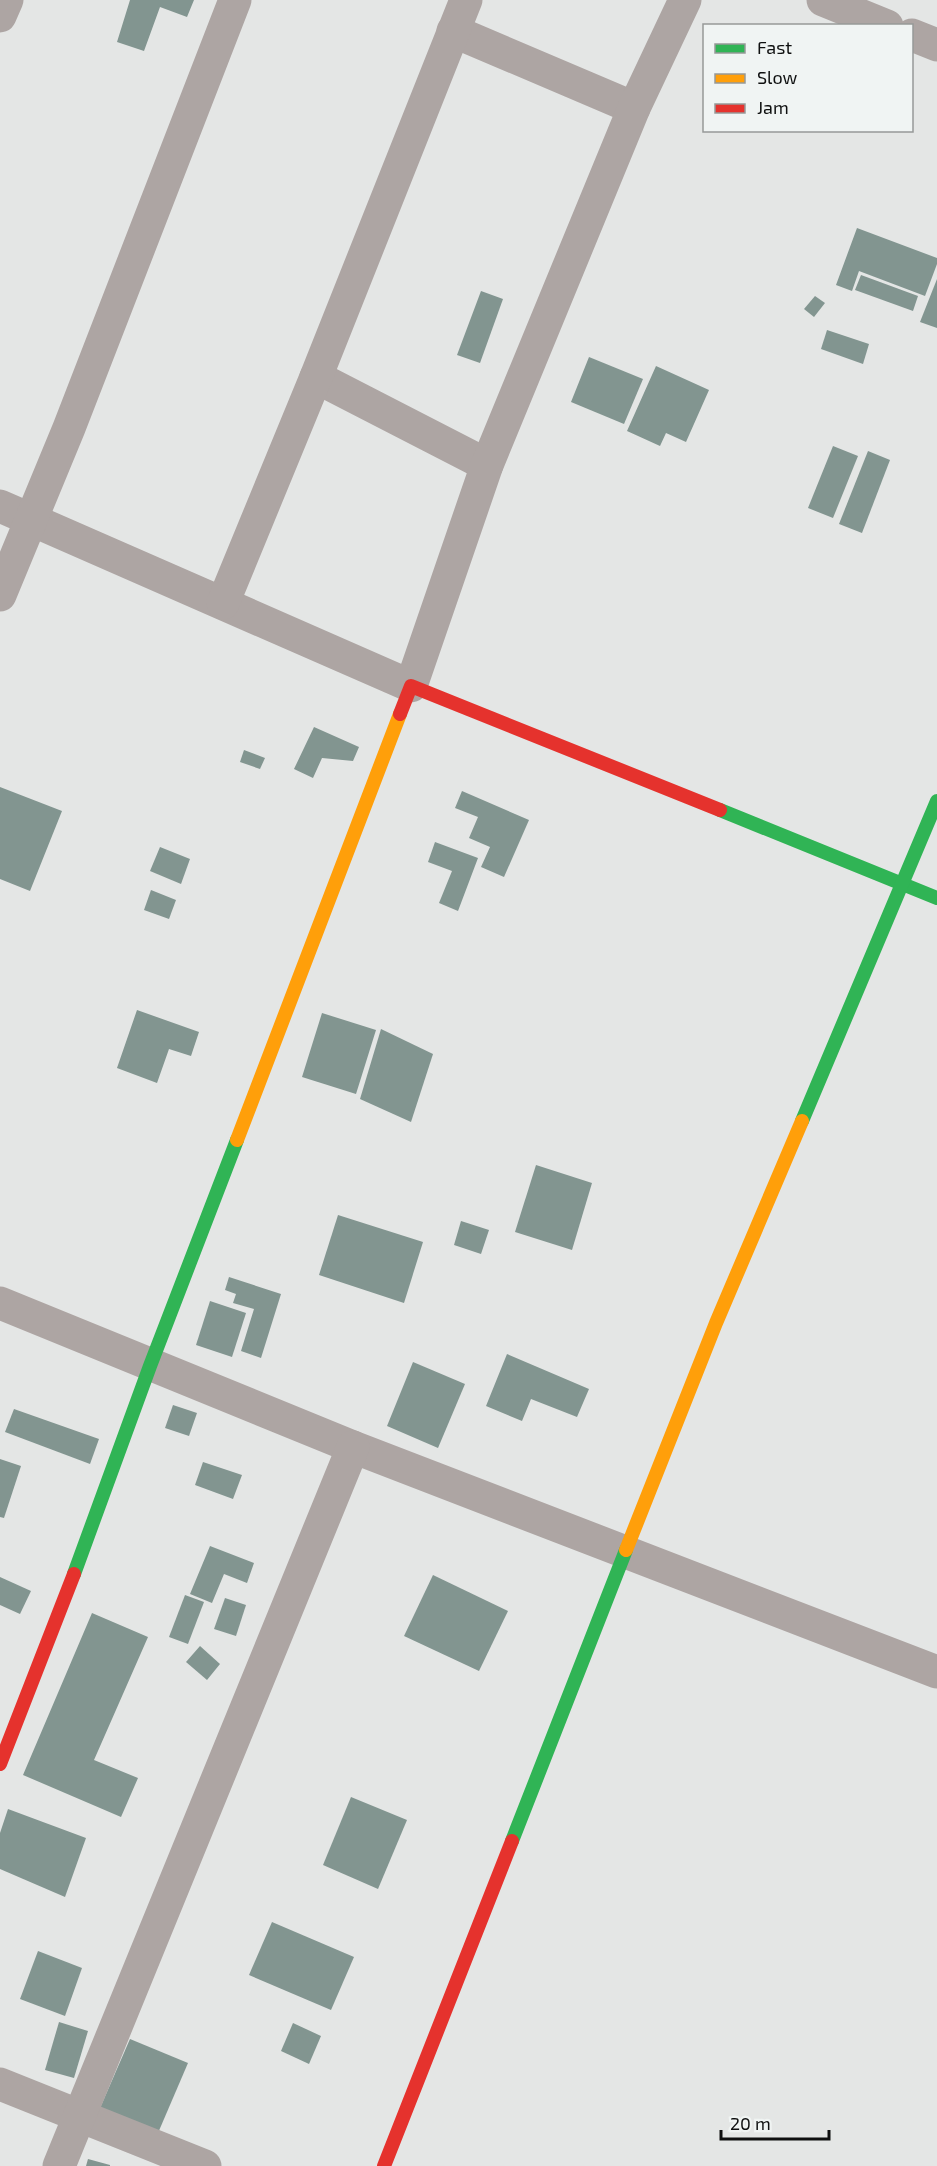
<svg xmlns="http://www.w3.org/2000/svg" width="937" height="2166" viewBox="0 0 937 2166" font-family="'Exo 2',sans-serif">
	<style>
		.building { fill: #829590 }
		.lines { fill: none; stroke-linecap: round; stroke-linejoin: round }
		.street { stroke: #ada5a3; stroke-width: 33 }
		.fast { stroke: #30b455; stroke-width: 14 }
		.slow { stroke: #ff9f0a; stroke-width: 14 }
		.jam { stroke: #e5322d; stroke-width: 14 }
	</style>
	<rect width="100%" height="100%" fill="#e4e6e5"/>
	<!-- building -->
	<g class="building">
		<path d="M130,0H194L187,17L160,7L144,51L117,42Z"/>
		<path d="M857,228L937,258V264L925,296L859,271L852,291L836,285Z"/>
		<path d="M861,275L918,296L913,311L855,290Z"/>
		<path d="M937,279V328L920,322Z"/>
		<path d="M481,291L503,299L480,363L457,355Z"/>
		<path d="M815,296L825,303L814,317L804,309Z"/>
		<path d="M827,330L869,344L863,364L821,349Z"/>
		<path d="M589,357L643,379L624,424L571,402Z"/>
		<path d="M656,366L709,390L686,442L666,433L660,446L627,431Z"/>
		<path d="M833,446L858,456L833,518L808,508Z"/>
		<path d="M868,451L890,460L862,533L839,524Z"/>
		<path d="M314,727L359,747L353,761L322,758L313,778L294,769Z"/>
		<path d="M244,750L265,758L260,769L240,762Z"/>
		<path d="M0,787L62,811L30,891L0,879Z"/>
		<path d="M462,791L529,820L504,877L481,867L490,847L469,838L478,817L455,808Z"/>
		<path d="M435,842L478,858L458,911L439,903L452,871L428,862Z"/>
		<path d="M160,847L190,859L181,884L150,871Z"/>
		<path d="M151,890L176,900L169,919L144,910Z"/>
		<path d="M137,1010L199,1032L191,1056L169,1049L157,1083L117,1068Z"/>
		<path d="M322,1013L376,1030L356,1094L302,1077Z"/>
		<path d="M381,1029L433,1054L411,1122L360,1099Z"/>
		<path d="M536,1165L592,1183L572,1250L515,1232Z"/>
		<path d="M338,1215L423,1242L404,1303L319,1275Z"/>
		<path d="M461,1221L489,1230L481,1254L454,1245Z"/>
		<path d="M229,1277L281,1294L261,1358L241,1351L254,1309L233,1303L236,1294L225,1290Z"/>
		<path d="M210,1301L246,1313L232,1357L196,1345Z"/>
		<path d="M507,1354L589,1389L577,1417L531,1399L522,1421L486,1406Z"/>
		<path d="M413,1362L465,1384L438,1448L387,1426Z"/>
		<path d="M173,1405L197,1413L189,1436L165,1428Z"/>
		<path d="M14,1409L99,1439L90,1464L5,1432Z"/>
		<path d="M0,1459L21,1466L4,1518L0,1517Z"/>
		<path d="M203,1462L242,1475L233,1499L195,1485Z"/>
		<path d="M210,1546L254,1563L247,1583L224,1574L212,1603L190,1594Z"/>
		<path d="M433,1575L508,1611L479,1671L404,1636Z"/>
		<path d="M0,1577L31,1591L20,1614L0,1605Z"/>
		<path d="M185,1595L204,1602L188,1644L169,1637Z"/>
		<path d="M225,1598L246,1605L236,1636L214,1629Z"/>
		<path d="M92,1613L148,1637L94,1760L138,1778L121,1817L23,1775Z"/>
		<path d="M200,1646L220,1664L207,1680L186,1662Z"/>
		<path d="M351,1797L407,1820L378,1889L323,1865Z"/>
		<path d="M8,1809L86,1838L65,1897L0,1869V1833Z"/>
		<path d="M272,1922L354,1957L331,2010L249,1975Z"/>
		<path d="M38,1951L82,1968L65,2016L20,1999Z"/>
		<path d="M59,2022L88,2031L74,2078L45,2070Z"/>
		<path d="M293,2023L321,2036L309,2064L281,2051Z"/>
		<path d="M130,2039L188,2063L158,2133L100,2108Z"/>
		<path d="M88,2159L110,2165V2166H86Z"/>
	</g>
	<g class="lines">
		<!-- street -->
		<g class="street">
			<path d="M823,0L887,26"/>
			<path d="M0,16L7,0"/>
			<path d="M453,31L634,108"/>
			<path d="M912,35L937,45"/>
			<path d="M316,377L487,465"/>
			<path d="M0,506L411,686L487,465L634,108L685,0"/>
			<path d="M0,595L69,428L235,0"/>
			<path d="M223,603L316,377L466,0"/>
			<path d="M0,1303L353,1447L937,1672"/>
			<path d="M0,2084L205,2166"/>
			<path d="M59,2166L353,1447"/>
		</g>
		<!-- fast -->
		<g class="fast">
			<path d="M720,810L937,898"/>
			<path d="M802,1121L937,801"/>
			<path d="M74,1574L150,1366L237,1140"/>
			<path d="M512,1841L626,1550"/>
		</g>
		<!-- slow -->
		<g class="slow">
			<path d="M237,1140L400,714"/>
			<path d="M626,1550L716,1323L802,1121"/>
		</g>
		<!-- jam -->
		<g class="jam">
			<path d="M400,714L411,686L720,810"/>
			<path d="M0,1764L74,1574"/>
			<path d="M384,2166L512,1841"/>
		</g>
	</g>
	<!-- legend -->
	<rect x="703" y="24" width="210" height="108" fill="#f0f4f3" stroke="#969998" stroke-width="1.5"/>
	<rect x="715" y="44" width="30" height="9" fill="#30b455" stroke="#969998" stroke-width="1.5"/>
	<text x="757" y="54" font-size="18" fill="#0f1010">Fast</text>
	<rect x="715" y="74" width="30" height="9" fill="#ff9f0a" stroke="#969998" stroke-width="1.5"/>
	<text x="757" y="84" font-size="18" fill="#0f1010">Slow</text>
	<rect x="715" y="104" width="30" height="9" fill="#e5322d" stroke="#969998" stroke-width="1.5"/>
	<text x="757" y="114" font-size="18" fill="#0f1010">Jam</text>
	<!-- scale -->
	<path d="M721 2130v9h108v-9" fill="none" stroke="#0f1010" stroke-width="3"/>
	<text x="730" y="2130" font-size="18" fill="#0f1010" stroke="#f0f4f3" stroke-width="4.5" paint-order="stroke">20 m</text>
</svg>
